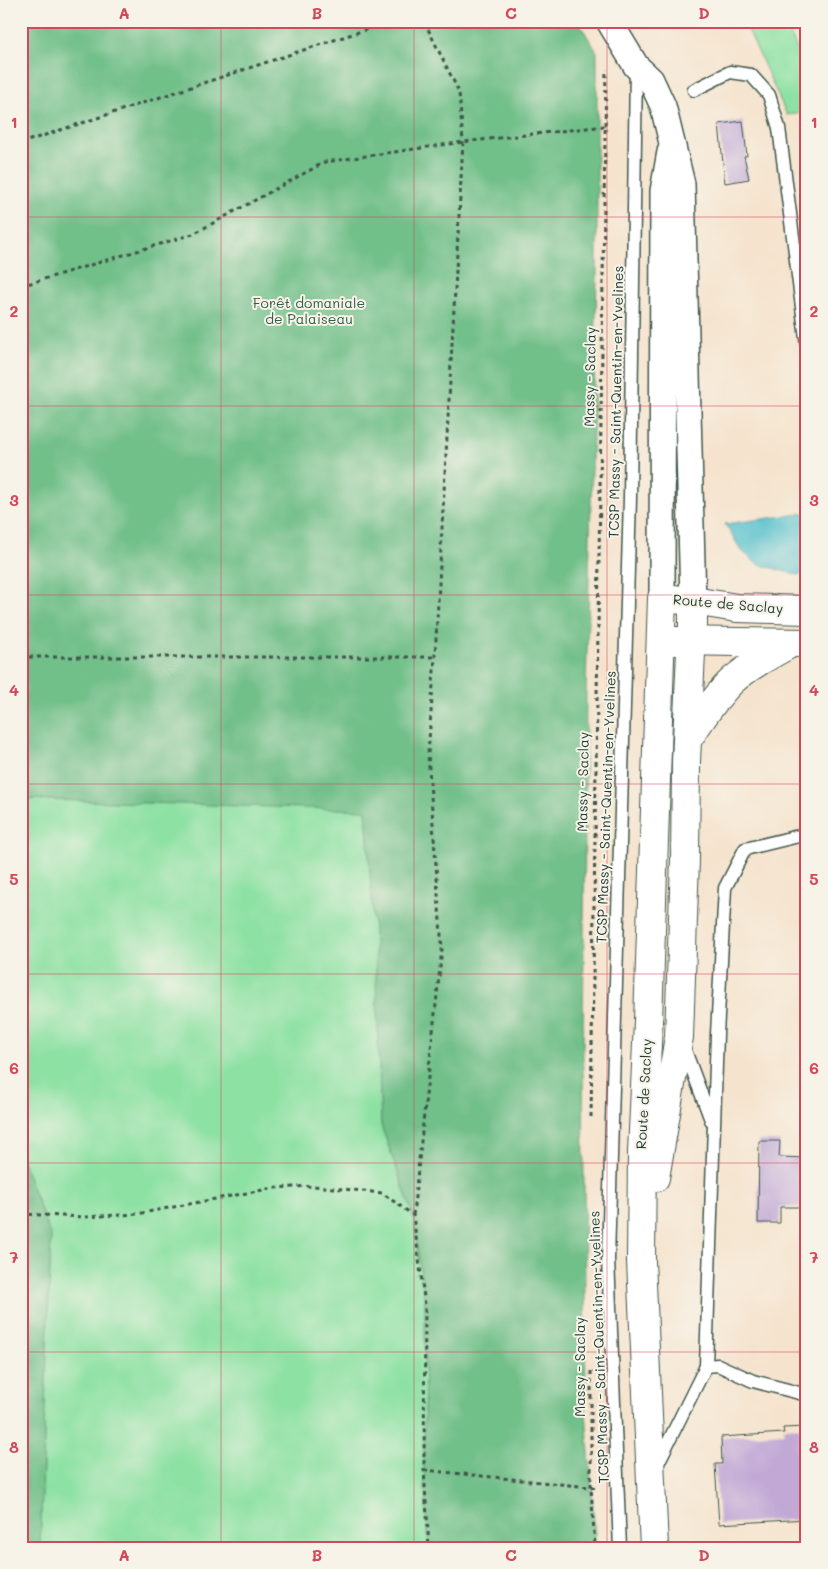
<svg xmlns="http://www.w3.org/2000/svg" width="828" height="1569" viewBox="0 0 828 1569" font-family="Mali,sans-serif">
	<style>
		.green { fill: #8ce1a3; stroke: #568f6c }
		.forest { fill: #71bf89; stroke: #487e5e }
		.water { fill: #53c0cc; stroke: #397e80 }
		.building { fill: #c1a8d5 }
		.lines { fill: none; stroke-linecap: round; stroke-linejoin: round }
		.service-casing { stroke: #3f564b; stroke-width: 15 }
		.minor-casing { stroke: #3f564b; stroke-width: 28 }
		.secondary-casing { stroke: #3f564b; stroke-width: 30 }
		.path { stroke: #3f564b; stroke-width: 3; stroke-dasharray: 4 4; stroke-linecap: butt }
		.service { stroke: #fff; stroke-width: 12 }
		.minor { stroke: #fff; stroke-width: 25 }
		.secondary { stroke: #fff; stroke-width: 28 }
		.grid { fill: none; stroke: #d1495b; stroke-width: 1; stroke-opacity: 0.55 }
		.labels { text-anchor: middle; stroke-width: 4; stroke-linejoin: round; paint-order: stroke }
		.park-label { font-size: 14px; fill: #355e4a; stroke: #f7f3e8 }
		.street-label { font-size: 14px; fill: #1f3d34; stroke: #f7f3e8 }
		.neatline { fill: none; stroke: #d1495b; stroke-width: 2 }
		.grid-label { font-size: 16px; text-anchor: middle; font-weight: bold; fill: #d1495b }
	</style>
	<rect width="100%" height="100%" fill="#f7f3e8"/>
	<filter id="ink" filterUnits="userSpaceOnUse"><feTurbulence type="fractalNoise" baseFrequency=".02" numOctaves="2"/><feDisplacementMap in="SourceGraphic" scale="10" xChannelSelector="R" yChannelSelector="G"/><feConvolveMatrix kernelMatrix="1 2 1 2 8 2 1 2 1" color-interpolation-filters="sRGB"/></filter>
	<filter id="wash" filterUnits="userSpaceOnUse"><feTurbulence type="fractalNoise" baseFrequency=".0096" numOctaves="4" result="noise"/><feDisplacementMap in="SourceGraphic" scale="20" xChannelSelector="R" yChannelSelector="G"/><feGaussianBlur stdDeviation="1.12" result="paint"/><feColorMatrix in="noise" values="0 0 0 0 0 0 0 0 0 0 0 0 0 0 0 0 0 1.4 0 .05"/><feComposite in="paint" operator="in"/></filter>
	<g filter="url(#wash)">
		<rect width="100%" height="100%" fill="#f5e3cd"/>
		<!-- green -->
		<g class="green">
			<path d="M744,21H784L807,69V112L787,115Z"/>
			<path d="M21,799L366,809L375,947L381,1125L413,1215L425,1305L424,1470L429,1548H40L51,1237L21,1158Z"/>
		</g>
		<!-- forest -->
		<g class="forest">
			<path d="M21,21H578L597,52V276L586,692L583,1057L586,1411L596,1548H429L424,1470L425,1305L413,1215L381,1125L375,947L366,810L21,799Z"/>
			<path d="M21,1158L51,1237L40,1548H21Z"/>
		</g>
		<!-- water -->
		<path class="water" d="M807,513V574L798,575L757,564L741,550L725,524Z"/>
		<g id="blocks">
			<!-- building -->
			<g class="building">
				<path d="M743,121L747,156H744L749,179L725,183L719,124Z"/>
				<path d="M759,1141H780L779,1157L806,1158L805,1207H780V1223H758Z"/>
				<path d="M807,1427V1519L719,1524L715,1464H722L721,1437L784,1433L783,1428Z"/>
			</g>
		</g>
	</g>
	<g filter="url(#ink)">
		<use href="#blocks" fill-opacity="0" stroke="#3f564b" stroke-width="1"/>
		<g class="lines">
			<!-- service casing -->
			<g class="service-casing">
				<g id="service">
					<path d="M694,90L730,72L751,75L769,95L779,128L807,346"/>
					<path d="M683,1045L711,1120"/>
					<path d="M706,1366L717,1034L725,888L745,849L807,834"/>
					<path d="M656,1467L706,1366L718,1365L753,1381L807,1395"/>
					<path d="M620,1548L608,1259L630,498L636,66"/>
				</g>
			</g>
			<!-- minor casing -->
			<g class="minor-casing">
				<g id="minor">
					<path d="M609,21L636,66L651,80L663,106L682,184L693,601"/>
					<path d="M662,598L663,191L670,152"/>
				</g>
			</g>
			<!-- secondary casing -->
			<g class="secondary-casing">
				<g id="secondary">
					<path d="M675,641L807,643"/>
					<path d="M687,740C701,720 714,698 732,681C749,666 770,655 790,644"/>
					<path d="M655,1178L679,1037L685,859L686,762L691,652L693,642V601"/>
					<path d="M654,1548L641,1261L642,1152L648,1022L662,598L693,601L737,608L807,610"/>
				</g>
			</g>
			<!-- path -->
			<g class="path">
				<path d="M21,143L392,21"/>
				<path d="M21,286L193,234L325,162L463,142L605,126"/>
				<path d="M21,657H435"/>
				<path d="M591,1117L606,69"/>
				<path d="M21,1214L84,1217L137,1214L273,1188L314,1186L382,1193L413,1215L425,1305L424,1470L429,1548"/>
				<path d="M413,1215L442,949L428,754L435,657L463,142L459,92L424,21"/>
				<path d="M591,1371V1487L595,1548"/>
				<path d="M424,1470L599,1488"/>
			</g>
			<!-- service -->
			<use href="#service" class="service"/>
			<!-- minor -->
			<use href="#minor" class="minor"/>
			<!-- secondary -->
			<use href="#secondary" class="secondary"/>
		</g>
	</g>
	<!-- grid -->
	<path class="grid" d="M221,21V1548M414,21V1548M607,21V1548M21,217H807M21,406H807M21,595H807M21,784H807M21,974H807M21,1163H807M21,1352H807"/>
	<g class="labels">
		<!-- park labels -->
		<g class="park-label">
			<text x="309" y="308">Forêt domaniale<tspan x="309" dy="16">de Palaiseau</tspan></text>
		</g>
		<!-- street labels -->
		<g class="street-label">
			<text transform="translate(590 377) rotate(-89)" y="5">Massy - Saclay</text>
			<text transform="translate(616 402) rotate(-89)" y="5">TCSP Massy - Saint-Quentin-en-Yvelines</text>
			<text transform="translate(728 604) rotate(5)" y="5">Route de Saclay</text>
			<text transform="translate(583 782) rotate(-89)" y="5">Massy - Saclay</text>
			<text transform="translate(606 807) rotate(-88)" y="5">TCSP Massy - Saint-Quentin-en-Yvelines</text>
			<text transform="translate(644 1094) rotate(-87)" y="5">Route de Saclay</text>
			<text transform="translate(599 1347) rotate(-92)" y="5">TCSP Massy - Saint-Quentin-en-Yvelines</text>
			<text transform="translate(580 1367) rotate(-90)" y="5">Massy - Saclay</text>
		</g>
	</g>
	<!-- margin -->
	<rect width="828" height="1569" fill="none" stroke="#f7f3e8" stroke-width="55"/>
	<rect x="28" y="28" width="772" height="1514" class="neatline"/>
	<g class="grid-label">
		<text x="124" y="19">A</text>
		<text x="317" y="19">B</text>
		<text x="511" y="19">C</text>
		<text x="704" y="19">D</text>
		<text x="14" y="128">1</text>
		<text x="814" y="128">1</text>
		<text x="14" y="317">2</text>
		<text x="814" y="317">2</text>
		<text x="14" y="506">3</text>
		<text x="814" y="506">3</text>
		<text x="14" y="696">4</text>
		<text x="814" y="696">4</text>
		<text x="14" y="885">5</text>
		<text x="814" y="885">5</text>
		<text x="14" y="1074">6</text>
		<text x="814" y="1074">6</text>
		<text x="14" y="1263">7</text>
		<text x="814" y="1263">7</text>
		<text x="14" y="1453">8</text>
		<text x="814" y="1453">8</text>
		<text x="124" y="1561">A</text>
		<text x="317" y="1561">B</text>
		<text x="511" y="1561">C</text>
		<text x="704" y="1561">D</text>
	</g>
</svg>
